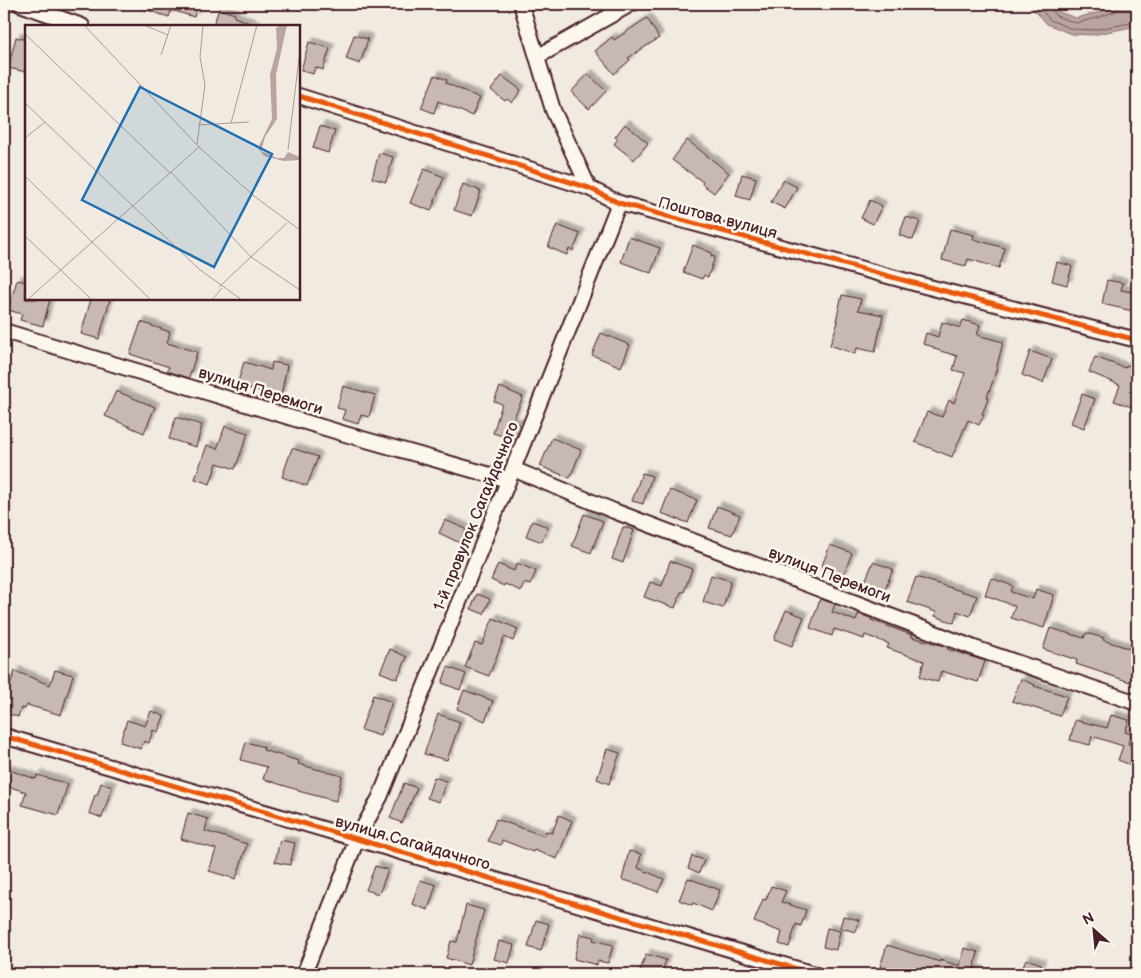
<svg xmlns="http://www.w3.org/2000/svg" width="1141" height="978" viewBox="0 0 1141 978" font-family="'Balsamiq Sans',sans-serif">
	<style>
		.water { fill: #b8a4a2; stroke: #8c6f72 }
		.lines { fill: none; stroke-linecap: round; stroke-linejoin: round }
		.shore { stroke: #76545b; stroke-width: 1 }
		.building { fill: #c8b8b3; stroke: #4a1f2b; filter: url(#shadow) }
		.minor-casing { stroke: #4a1f2b; stroke-width: 18 }
		.minor { stroke: #fbf7ec; stroke-width: 14 }
		.cycleway-casing { stroke: #fbf7ec; stroke-width: 8 }
		.cycleway { stroke: #e8590c; stroke-width: 5 }
		.labels { text-anchor: middle; stroke-width: 5; stroke-linejoin: round; paint-order: stroke }
		.street-label { font-size: 16px; fill: #4a1f2b; stroke: #fbf7ec }
		.inset-road { fill: none; stroke: #ae9998; stroke-width: 1 }
		.view { fill: #1f6fb2; fill-opacity: 0.15; stroke: #1f6fb2; stroke-width: 2.5 }
		.inset-edge { fill: none; stroke: #4a1f2b; stroke-width: 2.5 }
	</style>
	<defs>
		<filter id="shadow"><feDropShadow dx="4.5" dy="-4.5" stdDeviation="1" flood-color="#0004"/></filter>
	</defs>
	<rect width="100%" height="100%" fill="#f0eae0"/>
	<filter id="ink" filterUnits="userSpaceOnUse"><feTurbulence type="fractalNoise" baseFrequency=".02" numOctaves="2"/><feDisplacementMap in="SourceGraphic" scale="10" xChannelSelector="R" yChannelSelector="G"/><feConvolveMatrix kernelMatrix="1 2 1 2 8 2 1 2 1" color-interpolation-filters="sRGB"/></filter>
	<g filter="url(#ink)">
		<!-- water -->
		<path class="water" d="M1029,4H1054L1059,12L1076,18L1096,13L1122,4H1137V26L1092,35L1071,34L1047,24Z"/>
		<g class="lines">
			<!-- shore -->
			<g class="shore">
				<path d="M1036,4L1050,20L1072,29L1092,30L1137,22"/>
				<path d="M1050,4L1051,8L1056,16L1076,23L1097,18L1116,11L1119,8L1120,4"/>
			</g>
		</g>
		<!-- building -->
		<g class="building">
			<path d="M134,4H198L194,17L171,10L169,17L134,6Z"/>
			<path d="M219,9L235,14L234,17L255,25V26H213Z"/>
			<path d="M647,18L659,38L628,58L630,60L614,74L595,51L612,37L614,40Z"/>
			<path d="M354,35L368,39L360,64L346,59Z"/>
			<path d="M16,37L26,40V72L8,68Z"/>
			<path d="M309,42L330,48L323,70L315,67L313,74L301,70Z"/>
			<path d="M588,74L606,91L589,109L571,92Z"/>
			<path d="M435,75L447,80L446,83L480,98L472,116L438,101L434,113L421,108Z"/>
			<path d="M502,76L521,90L512,103L507,99L505,101L491,90Z"/>
			<path d="M625,124L648,143L634,160L614,144L618,139L615,137Z"/>
			<path d="M320,126L335,131L328,153L313,148Z"/>
			<path d="M687,140L729,173L714,193L702,184L703,182L672,160Z"/>
			<path d="M379,153L393,157L386,182L372,178Z"/>
			<path d="M424,169L444,177L431,211L410,203Z"/>
			<path d="M742,174L756,178L750,200L736,196Z"/>
			<path d="M783,180L797,187L785,209L771,202Z"/>
			<path d="M463,184L481,191L472,216L454,210Z"/>
			<path d="M870,200L882,206L873,224L861,218Z"/>
			<path d="M906,217L920,221L913,240L899,235Z"/>
			<path d="M557,225L580,234L573,251L569,249L567,255L548,247Z"/>
			<path d="M950,229L974,235L973,239L1005,248L999,268L968,259L966,266L942,260Z"/>
			<path d="M629,237L660,248L651,273L621,262Z"/>
			<path d="M693,245L712,253L711,256L715,257L708,277L704,275L702,279L683,272Z"/>
			<path d="M1057,262L1072,266L1067,285L1052,281Z"/>
			<path d="M17,280L26,282V299H50L43,326L20,320L22,314L8,310Z"/>
			<path d="M1107,280L1123,283L1121,290L1137,293V312L1102,304Z"/>
			<path d="M842,295L861,299L858,310L883,315L875,352L857,348L855,354L830,345L838,322L836,321Z"/>
			<path d="M91,299H110L99,339L81,334Z"/>
			<path d="M963,320L980,325L977,335L1003,342L994,378L987,397H989L982,414L984,415L979,425L968,420L952,457L915,442L927,412L942,417L949,400L954,403L965,373L953,370L957,356L934,349V347L923,344L926,333L938,337L942,322L960,328Z"/>
			<path d="M141,322L170,332L167,343L197,352L189,378L167,371L169,367L130,354Z"/>
			<path d="M601,333L630,345L621,367L592,355Z"/>
			<path d="M1030,351L1052,359L1043,383L1022,375Z"/>
			<path d="M1095,357L1125,368L1127,365L1137,368V391L1132,407L1114,401L1120,385L1089,372Z"/>
			<path d="M244,362L271,370L272,362L287,365L281,396L265,393L237,385Z"/>
			<path d="M343,386L375,395L369,417L361,415L358,424L342,419L345,410L337,408Z"/>
			<path d="M500,387L523,397L512,422L521,425L515,440L493,433L502,404L494,401Z"/>
			<path d="M116,391L155,407L144,433L105,416Z"/>
			<path d="M1082,394L1095,399L1084,428L1071,423Z"/>
			<path d="M176,417L202,425L196,447L169,439Z"/>
			<path d="M225,426L248,433L235,469L217,463L210,484L195,479L207,445L217,449Z"/>
			<path d="M552,438L581,450L570,478L540,466Z"/>
			<path d="M292,448L318,457L307,486L282,477Z"/>
			<path d="M642,473L652,476L643,504L632,501Z"/>
			<path d="M670,490L697,500L688,523L661,513Z"/>
			<path d="M717,506L740,515L732,535L709,528Z"/>
			<path d="M584,514L603,521L591,553L572,546Z"/>
			<path d="M445,520L466,529L460,543L439,533Z"/>
			<path d="M532,521L548,527L542,542L526,536Z"/>
			<path d="M623,527L634,530L623,563L612,559Z"/>
			<path d="M830,545L852,553L843,576L821,568Z"/>
			<path d="M670,561L692,569L684,592H681L675,608L644,597L650,582L662,586Z"/>
			<path d="M873,562L893,569L884,592L864,584Z"/>
			<path d="M517,563L536,571L530,585L524,583L521,591L505,584L504,586L491,580L498,564L514,571Z"/>
			<path d="M711,575L731,581L723,608L703,602Z"/>
			<path d="M916,577L977,596L970,616L957,611L954,623L935,616L936,612L907,602Z"/>
			<path d="M991,578L1013,586L1011,592L1033,599L1036,589L1054,595L1044,628L1011,618L1015,606L985,595Z"/>
			<path d="M477,594L490,599L484,614L471,609Z"/>
			<path d="M820,599L835,604L832,612L856,621L858,614L871,618V620L912,635V637L944,646L948,647L947,649L985,661L978,682L941,671L938,682L920,677L924,661L887,648L889,644L865,635L864,639L834,629L832,636L810,628Z"/>
			<path d="M786,610L804,617L792,646L774,639Z"/>
			<path d="M493,618L518,629L513,641L504,637L489,676L465,667L475,643L482,645Z"/>
			<path d="M1050,628L1084,638L1086,633L1104,638L1103,640L1137,651V657L1130,682L1076,664L1077,660L1043,649Z"/>
			<path d="M390,649L407,657L397,679L380,672Z"/>
			<path d="M448,667L466,674L460,690L442,683Z"/>
			<path d="M55,670L73,675L61,715L27,705L25,709L21,708L18,717L4,712V704L15,671L50,685Z"/>
			<path d="M1021,679L1035,685L1034,686L1067,696L1060,716L1012,701Z"/>
			<path d="M464,690L493,701L485,721L457,709Z"/>
			<path d="M373,695L392,702L380,736L361,730Z"/>
			<path d="M151,711L164,716L158,732L153,730L149,743L144,741L141,749L120,742L127,720L145,726Z"/>
			<path d="M438,714L460,722L447,760L424,754Z"/>
			<path d="M1111,715L1129,720L1125,732L1131,734L1128,744L1137,747L1131,765L1118,760L1123,746L1092,736L1090,745L1070,740L1075,720L1107,728Z"/>
			<path d="M246,742L264,747L263,750L299,761L298,764L342,776L336,801L298,791V790L263,779L267,767L241,760Z"/>
			<path d="M607,749L620,753L609,784L597,779Z"/>
			<path d="M6,769L36,779L37,775L68,784L58,815L22,805L26,792L4,785V775Z"/>
			<path d="M434,777L446,781L439,802L427,798Z"/>
			<path d="M101,783L112,787L102,818L89,813L95,795H97Z"/>
			<path d="M404,783L417,788L402,823L390,818Z"/>
			<path d="M188,813L208,819L205,831L247,844L236,879L209,871L216,849L181,839Z"/>
			<path d="M559,815L572,821L557,859L534,850L533,852L502,840L501,845L488,841L496,819L544,836L546,831L552,833Z"/>
			<path d="M280,840L295,843L290,865L275,862Z"/>
			<path d="M629,851L641,854L638,868L664,879L658,892L639,884L622,880Z"/>
			<path d="M692,856L704,860L699,873L688,868Z"/>
			<path d="M375,866L388,870L379,894L366,890Z"/>
			<path d="M688,878L720,890L712,911L693,903L692,905L679,900Z"/>
			<path d="M420,880L436,885L428,910L412,904Z"/>
			<path d="M771,886L786,891L781,902L806,910L801,926L796,924L789,947L779,944L782,932L754,922L763,899L766,900Z"/>
			<path d="M466,905L484,910L469,965L446,958L451,941L457,942Z"/>
			<path d="M843,916L859,920L856,932L840,928Z"/>
			<path d="M536,920L549,924L541,951L528,947Z"/>
			<path d="M827,928L840,931L836,950L823,947Z"/>
			<path d="M580,934L594,937L593,940L613,945L608,963L598,961L597,965L574,959Z"/>
			<path d="M499,941L514,945L509,963L494,959Z"/>
			<path d="M887,945L940,962V960L960,966L964,948L978,952L974,970L979,971L978,974H905L880,967Z"/>
			<path d="M646,954L666,960L661,974H639Z"/>
			<path d="M1026,959L1041,964L1038,974H1020Z"/>
		</g>
		<g class="lines">
			<!-- minor casing -->
			<g class="minor-casing">
				<g id="minor">
					<path d="M20,4L82,26"/>
					<path d="M521,4L553,110L589,188"/>
					<path d="M537,57L631,4"/>
					<path d="M299,96L589,188L619,203L925,286L1137,340"/>
					<path d="M4,331L345,434L508,480"/>
					<path d="M513,469L614,511L977,649L1137,703"/>
					<path d="M4,736L357,839L814,974"/>
					<path d="M304,974L357,839L380,797L513,469L619,203"/>
				</g>
			</g>
			<!-- minor -->
			<use href="#minor" class="minor"/>
			<!-- cycleway casing -->
			<g class="cycleway-casing">
				<g id="cycleway">
					<path d="M299,96L589,188L619,203L925,286L1137,340"/>
					<path d="M4,736L357,839L814,974"/>
				</g>
			</g>
			<!-- cycleway -->
			<use href="#cycleway" class="cycleway"/>
		</g>
	</g>
	<g class="labels">
		<!-- street labels -->
		<g class="street-label">
			<text transform="translate(718 217) rotate(15)" y="6">Поштова вулиця</text>
			<text transform="translate(261 390) rotate(17)" y="6">вулиця Перемоги</text>
			<text transform="translate(475 516) rotate(-68)" y="6">1-й провулок Сагайдачного</text>
			<text transform="translate(830 574) rotate(21)" y="6">вулиця Перемоги</text>
			<text transform="translate(413 842) rotate(16)" y="6">вулиця Сагайдачного</text>
		</g>
	</g>
	<!-- overview -->
	<g transform="translate(25 25)">
		<rect width="275" height="275" fill="#f0eae0"/>
		<path d="M255,0H262L251,50L252,94L240,112L236,126L252,133H259L263,127L275,132V135L259,136L239,131L233,123L247,94L245,50L252,23L251,3Z" fill="#b8a4a2"/>
		<path class="inset-road" d="M59,0L174,122L229,171L275,205M119,0L143,10M0,9L145,148M136,30L146,0M0,78L174,244L217,275M206,98L232,0M173,100L224,97M0,113L20,97M172,119L180,60L175,32L178,0M263,125L275,25M146,147L226,232L275,265M0,151L126,275M0,211L67,275M194,262L262,198M2,275L174,122M187,275L197,263"/>
		<path class="view" d="M115,62L247,129L189,242L57,175Z"/>
		<rect width="275" height="275" class="inset-edge"/>
	</g>
	<!-- margin -->
	<rect width="1141" height="978" fill="none" stroke="#fbf7ec" stroke-width="20"/>
	<rect x="10" y="10" width="1121" height="958" fill="none" stroke="#4a1f2b" stroke-width="2" filter="url(#ink)"/>
	<!-- north arrow -->
	<g transform="translate(1094 930) rotate(333)" stroke="#fbf7ec" stroke-width="4" paint-order="stroke">
	<path d="M0-4L9 19L0 12L-9 19Z" fill="#4a1f2b"/>
	<text y="-8" font-size="14" font-weight="bold" text-anchor="middle" fill="#4a1f2b">N</text>
	</g>
</svg>
